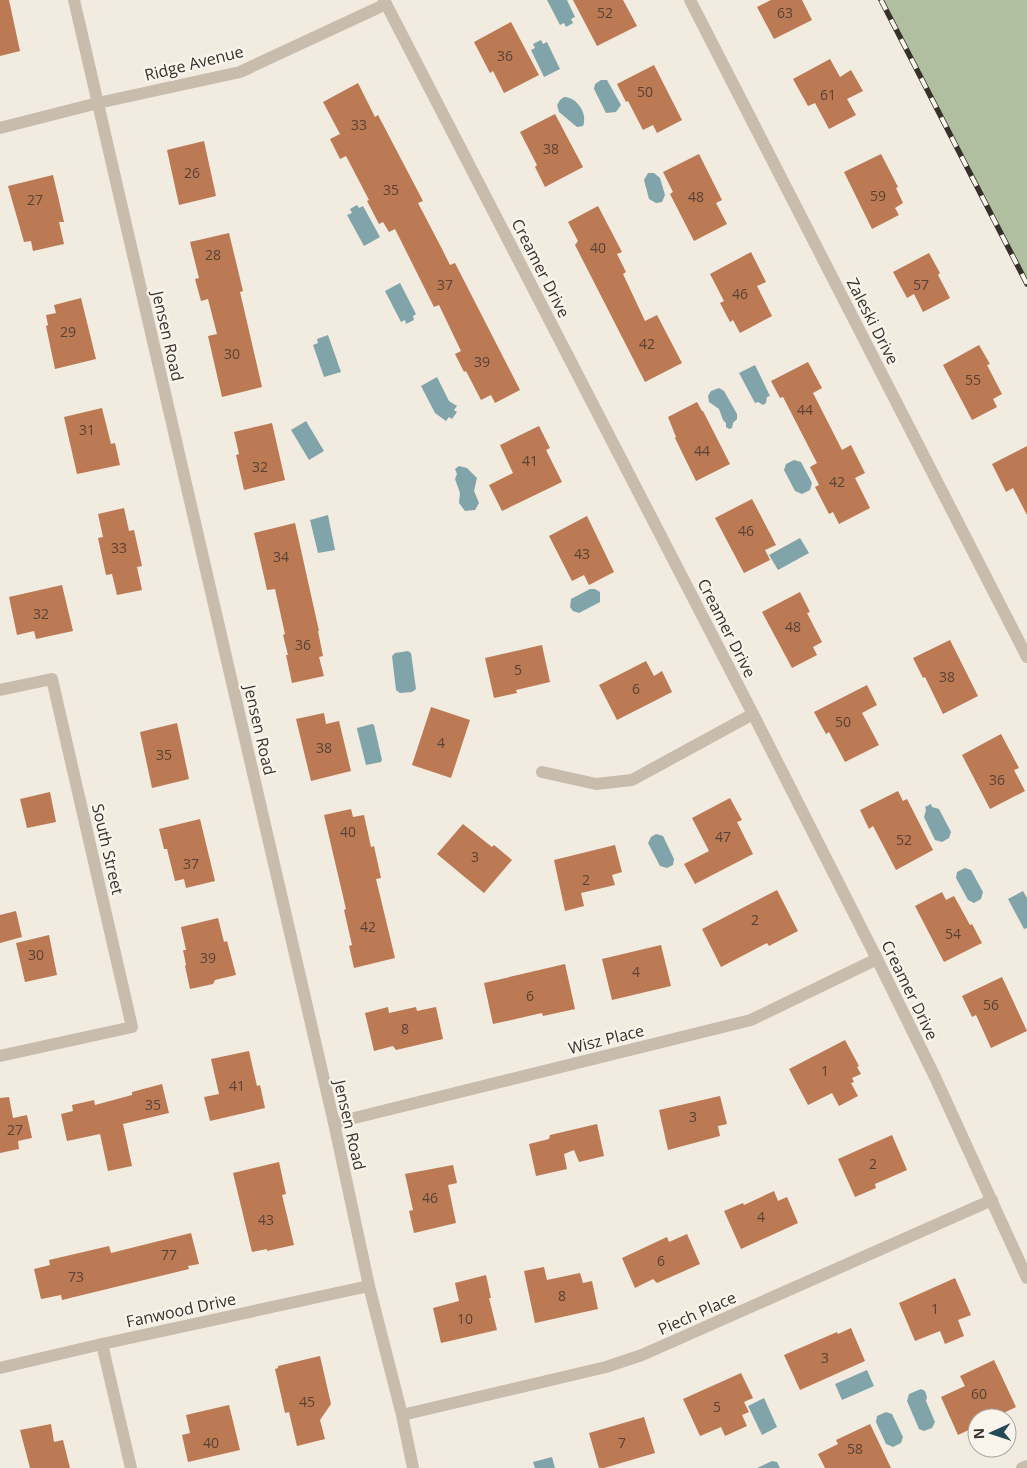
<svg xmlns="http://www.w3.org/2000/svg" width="1027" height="1468" viewBox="0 0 1027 1468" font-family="'Open Sans',sans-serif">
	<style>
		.green { fill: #b1bfa1 }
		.water { fill: #81a4ab }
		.building { fill: #bb7954 }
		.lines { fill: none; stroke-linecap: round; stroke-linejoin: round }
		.minor { stroke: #c8bcac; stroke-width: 12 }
		.rail-casing { stroke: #37302b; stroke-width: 5.5 }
		.rail { stroke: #f9f4ec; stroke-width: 4; stroke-dasharray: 11; stroke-linecap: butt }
		.labels { text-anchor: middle; stroke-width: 4.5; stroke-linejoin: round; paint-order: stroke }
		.number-label { font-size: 14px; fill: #584235 }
		.street-label { font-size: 16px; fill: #37302b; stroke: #f9f4ec }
	</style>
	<rect width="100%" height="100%" fill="#f1ebe0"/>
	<!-- green -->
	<path class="green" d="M881,0H1027V284Z"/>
	<!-- water -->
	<g class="water">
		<path d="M547,0H567L575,17L571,19L573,23L566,27L564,23L560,25Z"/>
		<path d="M541,40L543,44L547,42L560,69L544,77L531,50L535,48L533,44Z"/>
		<path d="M601,80H607L621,105L616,112L606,113L594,89L595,84Z"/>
		<path d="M564,97C577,97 588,114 583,126L577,127L559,112L557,105L560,100Z"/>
		<path d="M648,173H654L660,178L665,195L662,202L656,203L649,199L644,180Z"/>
		<path d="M357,205L359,208L363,206L380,237L364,246L347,215L352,213L350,209Z"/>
		<path d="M400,283L416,314L413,316L414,320L406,324L405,320L401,322L385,291Z"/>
		<path d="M328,335L341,372L324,377L313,345L318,343L317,339Z"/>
		<path d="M755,365L770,396L767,397L766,403L763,405L758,402L755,403L739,373Z"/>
		<path d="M437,377L449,401L457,406L454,410L457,412L452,419L449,417L446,421L435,413L421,386Z"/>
		<path d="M719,388L724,391L737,414V419L733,423L732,428L729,429L726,427V423L723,420L719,409L709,402L708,396L711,391Z"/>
		<path d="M306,421L324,451L309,460L291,430Z"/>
		<path d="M794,460L801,462L812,483L810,490L802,494L795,491L784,470L786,464Z"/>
		<path d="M459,466L467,468L477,478L474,491L479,503L475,510L465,511L459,503L460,493L455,479L457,474L455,469Z"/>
		<path d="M328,515L335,550L318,553L310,520Z"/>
		<path d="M800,538L809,553L778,570L769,555Z"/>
		<path d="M590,589H595L600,592V602L579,613L573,611L570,607L571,599Z"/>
		<path d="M408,651L411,653L416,689L412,692L400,693L396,690L392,656L395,653Z"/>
		<path d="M372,724L374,725L382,760L381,762L366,765L357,729V728Z"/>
		<path d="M931,804L932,807L939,809L951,832L949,838L942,842L935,840L924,817L926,810L925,807Z"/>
		<path d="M656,834L663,836L674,859L673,865L667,868L660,866L648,843L651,837Z"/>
		<path d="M965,868L971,870L983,892L981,899L974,903L968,900L956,878L957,872Z"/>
		<path d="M1023,891L1027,898V928L1024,929L1008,899Z"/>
		<path d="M867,1370L874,1386L842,1400L835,1384Z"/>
		<path d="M921,1389L925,1391L927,1397L926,1401L935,1422L932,1428L924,1431L919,1429L907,1401L909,1394Z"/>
		<path d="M764,1398L777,1427L762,1435L748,1406Z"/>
		<path d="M886,1412L892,1414L903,1437L901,1443L893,1447L886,1444L876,1422L877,1416Z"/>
		<path d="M552,1457L555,1468H535L533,1462Z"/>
		<path d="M772,1461L777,1462L780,1468H757Z"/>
	</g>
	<!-- building -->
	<g class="building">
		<path d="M0,0H9L20,51L0,56Z"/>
		<path d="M573,0H623L637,26L597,46Z"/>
		<path d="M771,0H802L812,20L774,39L757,7Z"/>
		<path d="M511,22L539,75L504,93L493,71L490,73L474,42Z"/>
		<path d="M830,59L840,77L851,70L863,91L847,99L856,115L829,129L815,103L808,106L793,79Z"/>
		<path d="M654,65L682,120L657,133L653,125L643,130L628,101L626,102L617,84Z"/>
		<path d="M358,83L375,117L378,115L423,201L418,203L441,247L450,265L455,263L520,390L495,403L491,395L481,400L466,371L464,372L455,354L461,351L439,305L434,307L395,229L389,232L383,222L379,224L367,201L369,200L346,156L340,159L330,139L340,134L323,102Z"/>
		<path d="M555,114L583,167L545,187L535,167L537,165L520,132Z"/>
		<path d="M204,141L216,196L179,205L167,150Z"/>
		<path d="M699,154L722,200L716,203L727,224L694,241L670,194L673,192L663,172Z"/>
		<path d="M881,154L898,187L896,188L903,203L895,208L899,215L872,229L844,172Z"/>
		<path d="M53,175L64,222H59L64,244L33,251L31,241L24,242L8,186Z"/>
		<path d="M598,206L622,252L617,254L626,272L623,274L645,321L657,315L682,363L645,382L575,245L578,241L568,222Z"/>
		<path d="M229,233L243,291L240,292L262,387L222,397L208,336L217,334L208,299L201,301L195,279L199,278L190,242Z"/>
		<path d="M751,252L766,282L757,286L772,316L740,333L733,320L730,322L720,303L724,301L710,274Z"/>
		<path d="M929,253L940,273L938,275L950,298L923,312L914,294L907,298L893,272Z"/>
		<path d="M81,298L96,359L55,369L46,326L48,325L46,315L56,313L54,305Z"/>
		<path d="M979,345L990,364L987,365L1002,394L993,399L997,407L972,420L943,365Z"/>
		<path d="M808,362L822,388L813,393L842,450L851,445L865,473L855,478L870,508L839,524L833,512L829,514L815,487L819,485L810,467L817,463L783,397L780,398L771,381Z"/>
		<path d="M697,402L702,411H703L730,464L696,481L675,438L676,437L668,417Z"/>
		<path d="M102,408L111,444L115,443L120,465L77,474L64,417Z"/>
		<path d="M272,423L285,480L244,490L236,455L239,454L234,432Z"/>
		<path d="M539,426L550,448L546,450L562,482L502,511L489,485L513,473L500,445Z"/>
		<path d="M1027,446V515L1013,488L1006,492L992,464Z"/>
		<path d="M752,499L776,545L765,550L770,560L744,573L715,518Z"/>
		<path d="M124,508L129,531L134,530L142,566L137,567L142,590L117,595L112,574L106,575L98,538L103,537L98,514Z"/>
		<path d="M587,516L614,572L589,585L584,575L572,581L549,536Z"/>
		<path d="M295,523L319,631H318L323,656L319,657L324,676L292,683L286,655H288L283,635L285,634L275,589L267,590L254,533Z"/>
		<path d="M62,585L73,631L36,639L34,631L17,635L9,597Z"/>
		<path d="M800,592L810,612L807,613L822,642L813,647L817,655L792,668L762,612Z"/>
		<path d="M950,640L978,696L943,714L925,677L923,678L913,658Z"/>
		<path d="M542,645L550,682L516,690L517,693L494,698L485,658Z"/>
		<path d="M646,661L654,676L662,671L672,692L617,720L599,685Z"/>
		<path d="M867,685L877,705L862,713L879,745L845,762L829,732L826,734L814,712Z"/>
		<path d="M431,707L470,720L451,778L412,765Z"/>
		<path d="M324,713L326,724L339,721L351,771L311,781L296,719Z"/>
		<path d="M177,723L189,779L152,788L140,732Z"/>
		<path d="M1001,734L1019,768L1014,770L1025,791L990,809L962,755Z"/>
		<path d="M898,791L903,801L907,799L933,850L896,870L873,826L869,829L860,810Z"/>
		<path d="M50,792L56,822L27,828L20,799Z"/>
		<path d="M730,798L742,820L737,822L753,854L695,884L684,864L709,851L692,818Z"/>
		<path d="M351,809L353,817L364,815L371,847L374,846L381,878L376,879L395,958L354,968L349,946L352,945L344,910L346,909L324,815Z"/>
		<path d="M200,819L215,881L186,888L184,879L175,881L167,849H164L159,829Z"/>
		<path d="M463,824L492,847L494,845L512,860L484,893L437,854Z"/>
		<path d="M615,845L622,872L612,875L615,885L581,893L584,906L565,911L554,860Z"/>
		<path d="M777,890L798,931L769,946L767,943L721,967L702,929Z"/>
		<path d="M942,892L946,900L954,896L970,925L972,924L982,943L944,962L915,906Z"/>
		<path d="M16,911L22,937L0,943V915Z"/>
		<path d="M218,918L224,942L227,941L236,975L215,980L213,984L190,989L185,966L186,965L183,950H186L181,927Z"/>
		<path d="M49,935L57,975L25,982L16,943Z"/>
		<path d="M661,945L671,986L612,1000L602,959Z"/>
		<path d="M565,964L575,1009L543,1016L542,1013L493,1024L484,983Z"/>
		<path d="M1002,977L1027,1031L991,1048L976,1015L972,1017L962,996Z"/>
		<path d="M388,1007L389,1013L416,1007L417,1011L436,1007L443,1039L396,1050L393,1046L374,1051L365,1013Z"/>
		<path d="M845,1040L859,1066L857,1067L861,1074L852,1078L854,1082L851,1083L858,1096L839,1106L832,1093L808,1105L789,1069Z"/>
		<path d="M249,1051L257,1086L260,1085L265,1108L210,1121L204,1097L219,1094L211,1059Z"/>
		<path d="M162,1084L169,1113L123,1124L132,1166L108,1171L100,1134L67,1141L61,1114L73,1111L72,1105L94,1100L95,1105L132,1095V1092Z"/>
		<path d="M720,1096L727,1124L718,1126L720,1136L668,1150L659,1110Z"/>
		<path d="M9,1097L13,1118L27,1115L32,1138L18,1141L19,1149L0,1153V1098Z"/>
		<path d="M597,1124L604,1156L579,1162L574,1150L564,1154L567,1169L536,1176L529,1144L549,1139L550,1135Z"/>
		<path d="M892,1135L907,1170L875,1184L876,1188L855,1197L838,1159Z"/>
		<path d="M279,1162L286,1194L282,1195L294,1245L267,1251V1249L252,1252L233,1173Z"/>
		<path d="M453,1165L457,1183L448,1185L456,1223L414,1233L409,1211L413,1210L405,1174Z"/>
		<path d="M774,1191L778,1201L787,1197L798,1223L741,1249L724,1211L743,1203L744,1205Z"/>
		<path d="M191,1233L199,1264L188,1266L189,1269L62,1300L61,1295L41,1299L34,1269L50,1265L49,1260L109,1246L111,1253Z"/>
		<path d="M687,1234L700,1264L657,1283L653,1279L635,1288L622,1258L667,1237L669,1242Z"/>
		<path d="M544,1267L547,1280L580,1273L583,1283L592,1281L598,1309L535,1323L524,1271Z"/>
		<path d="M486,1275L491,1298H489L497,1330L441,1343L433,1308L459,1301L455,1283Z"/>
		<path d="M955,1278L971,1315L958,1320L964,1336L945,1344L940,1331L915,1341L899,1303Z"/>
		<path d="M851,1328L865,1361L800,1390L784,1355L837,1332L838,1334Z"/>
		<path d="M320,1356L331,1404L320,1420L325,1439L297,1446L289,1412L285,1413L275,1369L278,1368V1366Z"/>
		<path d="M994,1360L1016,1407L993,1418H977V1426L958,1435L941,1397L965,1386L960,1376Z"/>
		<path d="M741,1373L753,1398L744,1402L749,1412L742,1415L747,1426L725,1436L721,1427L700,1436L683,1399Z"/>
		<path d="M229,1405L240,1450L188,1462L182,1435L190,1433L186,1415Z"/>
		<path d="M644,1417L655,1453L604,1468H599L589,1433Z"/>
		<path d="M51,1424L54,1442L63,1440L70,1468H30L20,1430Z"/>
		<path d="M870,1424L891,1468H825L818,1454L838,1444L836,1440Z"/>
	</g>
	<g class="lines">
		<!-- minor -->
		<g class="minor">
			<path d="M74,0L334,1123L369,1286L402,1415L413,1468"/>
			<path d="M384,0L753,714L877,959L935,1077L1027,1278"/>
			<path d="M690,0L1027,657"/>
			<path d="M0,128L98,103L240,72L386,4"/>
			<path d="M0,690L52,679L132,1027L0,1056"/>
			<path d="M542,772L596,784L632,780L753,714"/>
			<path d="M334,1123L751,1020L877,959"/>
			<path d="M102,1344L131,1468"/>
			<path d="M0,1368L102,1344L369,1286"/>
			<path d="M402,1415L606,1367L642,1355L992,1200"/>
			<path d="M1022,1468L1027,1466"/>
		</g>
		<!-- rail casing -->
		<g class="rail-casing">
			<path id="rail" d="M881,0L1027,284"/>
		</g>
		<!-- rail -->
		<use href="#rail" class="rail"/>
	</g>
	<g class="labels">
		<!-- number labels -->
		<g class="number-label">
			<text x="605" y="18">52</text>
			<text x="785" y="18">63</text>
			<text x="505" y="61">36</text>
			<text x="645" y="97">50</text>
			<text x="828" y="100">61</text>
			<text x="359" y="130">33</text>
			<text x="551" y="154">38</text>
			<text x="192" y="178">26</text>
			<text x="391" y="195">35</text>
			<text x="878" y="201">59</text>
			<text x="696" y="202">48</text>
			<text x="35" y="205">27</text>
			<text x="598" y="253">40</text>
			<text x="213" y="260">28</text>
			<text x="445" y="290">37</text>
			<text x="921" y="290">57</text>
			<text x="740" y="299">46</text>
			<text x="68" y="337">29</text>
			<text x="647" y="349">42</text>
			<text x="232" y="359">30</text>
			<text x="482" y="367">39</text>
			<text x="973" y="385">55</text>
			<text x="805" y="415">44</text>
			<text x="87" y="435">31</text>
			<text x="702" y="456">44</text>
			<text x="530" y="466">41</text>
			<text x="260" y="472">32</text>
			<text x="837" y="487">42</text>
			<text x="746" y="536">46</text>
			<text x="119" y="553">33</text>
			<text x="582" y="559">43</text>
			<text x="281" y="562">34</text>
			<text x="41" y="619">32</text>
			<text x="793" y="632">48</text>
			<text x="303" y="650">36</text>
			<text x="518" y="675">5</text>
			<text x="947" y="682">38</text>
			<text x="636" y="694">6</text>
			<text x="843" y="727">50</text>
			<text x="441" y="748">4</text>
			<text x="324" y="753">38</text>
			<text x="164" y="760">35</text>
			<text x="997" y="785">36</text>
			<text x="348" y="837">40</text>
			<text x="723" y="842">47</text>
			<text x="904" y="845">52</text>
			<text x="475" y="862">3</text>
			<text x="191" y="869">37</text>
			<text x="586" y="885">2</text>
			<text x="755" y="925">2</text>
			<text x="368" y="932">42</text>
			<text x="953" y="939">54</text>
			<text x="36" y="960">30</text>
			<text x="208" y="963">39</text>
			<text x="636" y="977">4</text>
			<text x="530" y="1001">6</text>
			<text x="991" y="1010">56</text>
			<text x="405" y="1034">8</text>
			<text x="825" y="1076">1</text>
			<text x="237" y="1091">41</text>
			<text x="153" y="1110">35</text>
			<text x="693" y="1122">3</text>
			<text x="15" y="1135">27</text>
			<text x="873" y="1169">2</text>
			<text x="430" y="1203">46</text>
			<text x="761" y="1222">4</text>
			<text x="266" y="1225">43</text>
			<text x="169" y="1260">77</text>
			<text x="661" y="1266">6</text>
			<text x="76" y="1282">73</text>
			<text x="562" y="1301">8</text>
			<text x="935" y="1314">1</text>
			<text x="465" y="1324">10</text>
			<text x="825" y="1363">3</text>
			<text x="979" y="1399">60</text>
			<text x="307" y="1407">45</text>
			<text x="717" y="1412">5</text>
			<text x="211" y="1448">40</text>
			<text x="622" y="1448">7</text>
			<text x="855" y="1454">58</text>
		</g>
		<!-- street labels -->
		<g class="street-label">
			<text transform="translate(194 63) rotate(-14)" y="6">Ridge Avenue</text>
			<text transform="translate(541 268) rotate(63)" y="6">Creamer Drive</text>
			<text transform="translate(873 321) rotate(63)" y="6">Zaleski Drive</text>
			<text transform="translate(168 336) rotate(77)" y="6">Jensen Road</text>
			<text transform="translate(727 628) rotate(63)" y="6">Creamer Drive</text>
			<text transform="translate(260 730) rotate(77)" y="6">Jensen Road</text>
			<text transform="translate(108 849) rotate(77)" y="6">South Street</text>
			<text transform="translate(910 990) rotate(64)" y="6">Creamer Drive</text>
			<text transform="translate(606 1039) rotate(-14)" y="6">Wisz Place</text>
			<text transform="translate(350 1125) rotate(77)" y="6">Jensen Road</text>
			<text transform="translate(181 1310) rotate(-12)" y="6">Fanwood Drive</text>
			<text transform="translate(697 1313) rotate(-24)" y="6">Piech Place</text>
		</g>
	</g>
	<!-- north arrow -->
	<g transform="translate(992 1433) rotate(267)"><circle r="24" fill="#f9f4ec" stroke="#aba69f"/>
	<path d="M0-4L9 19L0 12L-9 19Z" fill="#244b55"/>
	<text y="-8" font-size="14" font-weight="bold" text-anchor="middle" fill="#37302b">N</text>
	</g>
</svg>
